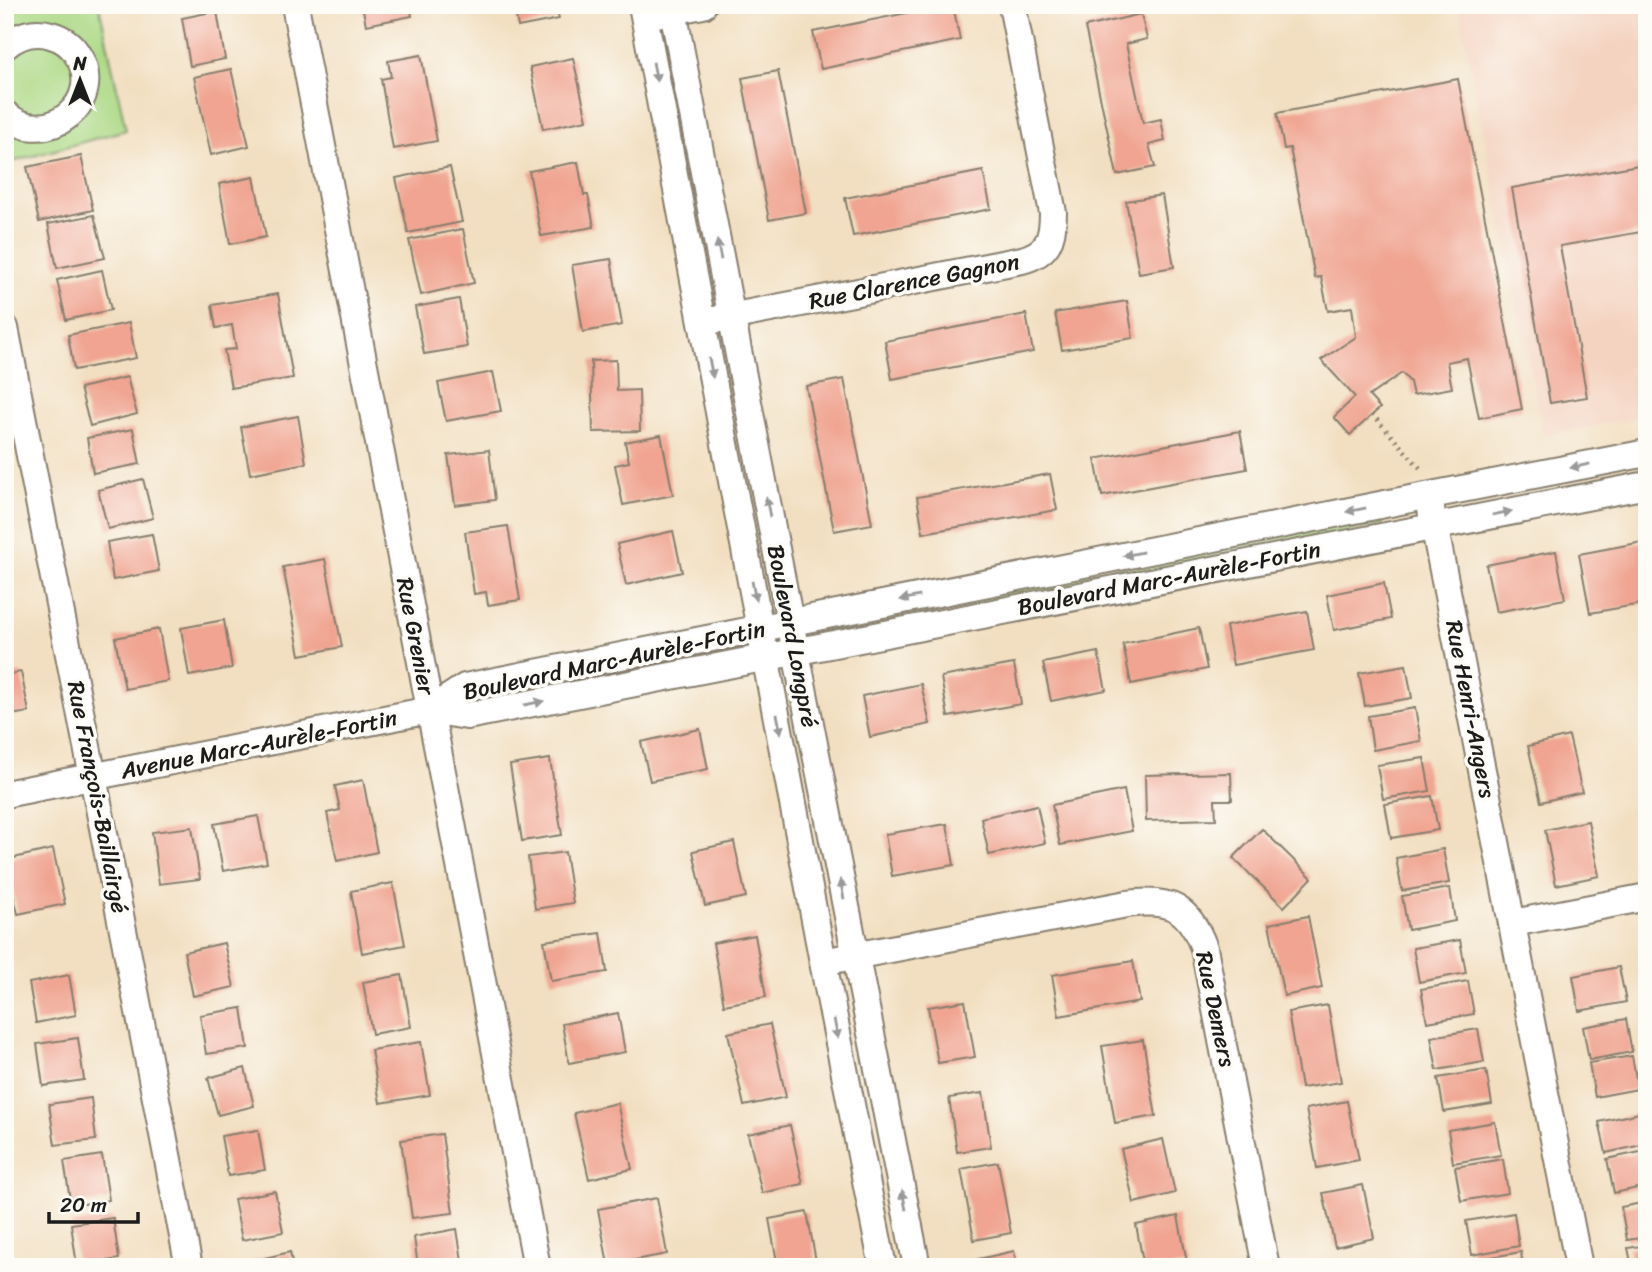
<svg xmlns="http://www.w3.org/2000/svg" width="1652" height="1272" viewBox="0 0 1652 1272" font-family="Sriracha,sans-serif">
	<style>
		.built { fill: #f4d3c0 }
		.green { fill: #acd985; stroke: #647a50; stroke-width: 2 }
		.building { fill: #f0a491 }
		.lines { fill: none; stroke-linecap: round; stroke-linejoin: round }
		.street-casing { stroke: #877e6e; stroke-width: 30 }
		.path { stroke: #877e6e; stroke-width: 4.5; stroke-dasharray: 2 5; stroke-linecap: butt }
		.street { stroke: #fff; stroke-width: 26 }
		.oneway { fill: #999 }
		.labels { text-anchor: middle; stroke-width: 7; stroke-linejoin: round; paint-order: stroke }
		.street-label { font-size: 23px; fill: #1c1c1c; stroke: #fdfcf7 }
	</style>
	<rect width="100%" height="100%" fill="#fdfcf7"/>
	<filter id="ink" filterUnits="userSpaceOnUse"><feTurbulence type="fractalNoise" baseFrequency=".0143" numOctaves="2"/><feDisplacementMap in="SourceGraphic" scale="14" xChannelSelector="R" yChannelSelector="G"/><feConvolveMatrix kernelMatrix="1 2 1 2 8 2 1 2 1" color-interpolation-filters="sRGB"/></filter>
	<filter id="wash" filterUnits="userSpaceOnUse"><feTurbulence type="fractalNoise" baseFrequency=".00686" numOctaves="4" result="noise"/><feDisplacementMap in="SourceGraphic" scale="28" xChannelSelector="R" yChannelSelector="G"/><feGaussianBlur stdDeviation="1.57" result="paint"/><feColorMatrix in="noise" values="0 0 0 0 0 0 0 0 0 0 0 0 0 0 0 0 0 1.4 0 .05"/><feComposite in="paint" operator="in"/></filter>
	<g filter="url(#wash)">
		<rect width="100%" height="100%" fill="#f2dfc1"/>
		<!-- built -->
		<path class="built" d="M1458,5H1647V416L1543,436Z"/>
		<!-- green -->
		<g class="green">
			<path d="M5,5H99L126,130L5,164Z"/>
			<path d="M1382,515L1383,525L822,636L820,626Z"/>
			<path d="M732,643L734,653L466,706L464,696Z"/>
		</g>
		<g id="blocks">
			<!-- building -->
			<g class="building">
				<path d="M362,5H410L412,16L366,25Z"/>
				<path d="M514,5H556L559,19L518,27Z"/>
				<path d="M946,5H953L960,40L821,69L813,32Z"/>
				<path d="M217,11L225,59L190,66L182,18Z"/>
				<path d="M1141,14L1147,39L1126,44L1143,123L1161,119L1165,141L1149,145L1155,167L1117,175L1085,27Z"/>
				<path d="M421,55L437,141L393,149L381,79L391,77L388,61Z"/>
				<path d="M573,58L587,120L543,129L530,67Z"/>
				<path d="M231,69L249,146L211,155L194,77Z"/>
				<path d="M778,71L806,213L769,220L742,78Z"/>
				<path d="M1458,79L1522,409L1479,418L1467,358L1447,362L1452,388L1413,395L1410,382L1402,373L1369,396L1380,408L1350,435L1334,417L1355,397L1321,360L1356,337L1352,307L1328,311L1321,277L1315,278L1290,148L1284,149L1277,113Z"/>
				<path d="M81,156L93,210L39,222L27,167Z"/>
				<path d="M578,162L584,195H588L594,227L541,236L529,171Z"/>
				<path d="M1644,164L1647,181V231L1560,246L1587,397L1550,403L1512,188Z"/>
				<path d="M450,167L462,222L408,233L396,178Z"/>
				<path d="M983,171L991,209L853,236L845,198Z"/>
				<path d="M254,177L266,237L230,244L219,184Z"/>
				<path d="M1162,195L1174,267L1139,273L1126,201Z"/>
				<path d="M94,215L105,258L57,268L48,224Z"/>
				<path d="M463,229L474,283L421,295L409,240Z"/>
				<path d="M611,259L622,325L583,332L572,265Z"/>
				<path d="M102,270L111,310L66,320L57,280Z"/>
				<path d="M278,294L293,378L231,388L224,350L236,349L232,325L216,328L212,305Z"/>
				<path d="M459,299L467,347L424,354L415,307Z"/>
				<path d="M1127,301L1133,338L1062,350L1055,313Z"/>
				<path d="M1026,314L1033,352L892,379L885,341Z"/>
				<path d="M129,323L136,358L74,370L68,335Z"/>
				<path d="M616,360L617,391L639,390L640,431L593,432L591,361Z"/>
				<path d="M493,372L501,411L446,421L438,383Z"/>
				<path d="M127,377L137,414L90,426L80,388Z"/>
				<path d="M844,379L872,524L834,531L806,386Z"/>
				<path d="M298,416L306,463L250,474L241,427Z"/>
				<path d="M133,429L140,464L93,473L87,438Z"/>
				<path d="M1240,431L1247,469L1102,496L1095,459Z"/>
				<path d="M661,435L673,495L623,505L615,465L629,462L625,442Z"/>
				<path d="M489,450L495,500L455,505L448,455Z"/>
				<path d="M1050,474L1057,510L923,533L917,497Z"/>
				<path d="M143,479L153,518L108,529L98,490Z"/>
				<path d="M508,526L520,600L488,605L486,592L474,594L465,532Z"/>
				<path d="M673,531L682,572L626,585L617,544Z"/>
				<path d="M152,534L159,571L113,580L107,542Z"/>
				<path d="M1643,542L1647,561V603L1590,613L1579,554Z"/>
				<path d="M1556,551L1565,599L1496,612L1486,565Z"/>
				<path d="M325,559L342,647L300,655L283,567Z"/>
				<path d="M1384,583L1391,619L1334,630L1327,595Z"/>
				<path d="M1307,611L1314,650L1233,665L1226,626Z"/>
				<path d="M224,620L232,668L189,676L181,628Z"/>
				<path d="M1199,628L1207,669L1131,684L1123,644Z"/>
				<path d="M159,629L168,681L125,689L115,638Z"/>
				<path d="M1098,652L1106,690L1051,701L1043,663Z"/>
				<path d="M1014,664L1021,704L948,717L941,677Z"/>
				<path d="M1406,665L1412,698L1365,706L1359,673Z"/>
				<path d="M21,672L29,712L5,716V675Z"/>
				<path d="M921,684L930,724L870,737L862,696Z"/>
				<path d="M1415,708L1421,741L1373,750L1368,716Z"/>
				<path d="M700,729L708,769L650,781L641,742Z"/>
				<path d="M1569,736L1582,792L1541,802L1528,746Z"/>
				<path d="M1424,758L1430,791L1383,799L1377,765Z"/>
				<path d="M550,759L562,835L522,841L510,765Z"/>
				<path d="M1231,773L1232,800H1215L1216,819L1146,821L1145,775Z"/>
				<path d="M363,780L377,852L337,861L327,813L340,810L335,786Z"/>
				<path d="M1124,790L1132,831L1060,845L1052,805Z"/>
				<path d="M1432,796L1438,830L1391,838L1385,804Z"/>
				<path d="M1037,805L1045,843L989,855L981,818Z"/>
				<path d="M258,816L267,863L223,871L214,824Z"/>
				<path d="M1588,821L1599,876L1556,885L1545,830Z"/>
				<path d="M947,824L954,865L892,876L885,834Z"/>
				<path d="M192,827L200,879L159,884L152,832Z"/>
				<path d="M1262,829L1312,878L1284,907L1233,858Z"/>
				<path d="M734,842L746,897L705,906L693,851Z"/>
				<path d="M53,849L65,904L18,914L5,860Z"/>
				<path d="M1443,849L1449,883L1402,891L1396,858Z"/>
				<path d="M565,852L573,903L535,909L528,857Z"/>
				<path d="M393,883L405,945L362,953L351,891Z"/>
				<path d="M1450,888L1455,921L1408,930L1402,896Z"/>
				<path d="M1308,916L1322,988L1284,996L1269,924Z"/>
				<path d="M601,933L607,972L551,981L544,941Z"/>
				<path d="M755,935L766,997L724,1005L713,943Z"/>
				<path d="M1460,940L1466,973L1419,982L1413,948Z"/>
				<path d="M224,943L234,987L193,996L184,952Z"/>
				<path d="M1133,961L1140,1002L1059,1016L1052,975Z"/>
				<path d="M1619,967L1626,1002L1579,1011L1573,976Z"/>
				<path d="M69,975L76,1015L36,1023L29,983Z"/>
				<path d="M402,975L411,1027L372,1034L363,982Z"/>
				<path d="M1468,981L1474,1014L1427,1022L1421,989Z"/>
				<path d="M965,1001L975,1057L938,1063L928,1007Z"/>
				<path d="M1328,1005L1341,1082L1301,1088L1288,1012Z"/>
				<path d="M242,1008L248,1048L206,1054L200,1015Z"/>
				<path d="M618,1013L625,1052L569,1063L562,1024Z"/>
				<path d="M1626,1019L1632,1052L1589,1060L1583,1027Z"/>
				<path d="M770,1024L786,1097L744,1106L728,1033Z"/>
				<path d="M1478,1029L1484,1062L1437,1070L1431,1037Z"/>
				<path d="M78,1038L84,1080L43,1086L37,1044Z"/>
				<path d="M1143,1040L1156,1116L1115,1123L1102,1046Z"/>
				<path d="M421,1042L430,1095L380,1103L371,1050Z"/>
				<path d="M1632,1056L1638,1089L1595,1097L1589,1063Z"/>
				<path d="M245,1068L254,1106L218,1115L208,1078Z"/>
				<path d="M1486,1070L1492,1104L1444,1112L1438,1078Z"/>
				<path d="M983,1093L991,1147L957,1152L949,1098Z"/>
				<path d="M91,1098L96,1140L55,1145L49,1104Z"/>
				<path d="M1347,1101L1359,1160L1317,1168L1306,1109Z"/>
				<path d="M617,1103L632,1169L589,1179L574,1113Z"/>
				<path d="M1639,1113L1646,1144L1606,1153L1599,1122Z"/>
				<path d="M1495,1122L1501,1155L1453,1163L1448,1130Z"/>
				<path d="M790,1125L803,1184L762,1193L748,1134Z"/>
				<path d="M258,1130L265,1170L228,1176L221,1136Z"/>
				<path d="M442,1134L453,1213L412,1218L401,1140Z"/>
				<path d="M1163,1139L1175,1193L1134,1203L1121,1149Z"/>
				<path d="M1645,1151L1647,1162V1186L1614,1193L1607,1159Z"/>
				<path d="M102,1155L109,1200L71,1206L64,1161Z"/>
				<path d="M1503,1159L1508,1193L1461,1201L1455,1167Z"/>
				<path d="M998,1162L1011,1233L974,1240L961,1169Z"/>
				<path d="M1363,1185L1374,1238L1335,1247L1323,1193Z"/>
				<path d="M275,1191L283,1232L242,1240L234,1199Z"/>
				<path d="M657,1198L667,1254L608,1265L598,1209Z"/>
				<path d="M1647,1202V1237L1627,1240L1621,1207Z"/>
				<path d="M807,1212L817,1267H778L769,1219Z"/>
				<path d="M1514,1213L1519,1246L1472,1255L1466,1221Z"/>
				<path d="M1178,1216L1188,1267H1144L1136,1225Z"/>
				<path d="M113,1218L119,1259L77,1266L71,1224Z"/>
				<path d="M457,1229L463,1267H418L414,1237Z"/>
				<path d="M1647,1245V1267H1632L1628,1248Z"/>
				<path d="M1014,1251L1018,1267H976L974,1260Z"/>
				<path d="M290,1252L293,1267H249L248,1262Z"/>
				<path d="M1521,1252L1523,1267H1475L1474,1260Z"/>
			</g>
		</g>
	</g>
	<g filter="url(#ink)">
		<use href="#blocks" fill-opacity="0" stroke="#877e6e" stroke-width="2"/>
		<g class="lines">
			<!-- street casing -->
			<g class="street-casing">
				<g id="street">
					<path d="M295,5L537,1267"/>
					<path d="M642,5L823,962L883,1267"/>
					<path d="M672,5L790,622L917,1267"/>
					<path d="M656,14L703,5"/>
					<path d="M5,46C18,35 34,30 51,35C62,38 71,44 77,54C108,101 46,151 5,114"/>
					<path d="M714,320L1022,260C1048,253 1053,239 1053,213L1012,5"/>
					<path d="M5,328L189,1267"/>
					<path d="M1431,509L1579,1267"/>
					<path d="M430,710L465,687L1395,502L1647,453"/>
					<path d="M5,794L430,710L467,716L1647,485"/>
					<path d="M1513,923L1647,897"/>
					<path d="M838,959L1127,904C1170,898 1189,907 1204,948L1266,1267"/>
				</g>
			</g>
			<!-- path -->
			<path class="path" d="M1372,414L1421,469"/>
			<!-- street -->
			<use href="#street" class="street"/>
		</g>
		<!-- one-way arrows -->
		<defs><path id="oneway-solid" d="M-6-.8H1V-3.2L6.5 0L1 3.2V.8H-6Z" transform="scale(1.75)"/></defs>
		<g class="oneway">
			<use href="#oneway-solid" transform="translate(655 72) rotate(79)"/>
			<use href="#oneway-solid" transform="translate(719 250) rotate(-101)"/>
			<use href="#oneway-solid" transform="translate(711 368) rotate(79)"/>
			<use href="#oneway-solid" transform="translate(1580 466) rotate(169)"/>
			<use href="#oneway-solid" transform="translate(768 507) rotate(-101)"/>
			<use href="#oneway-solid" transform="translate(1356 510) rotate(169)"/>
			<use href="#oneway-solid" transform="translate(1502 513) rotate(-11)"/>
			<use href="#oneway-solid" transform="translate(1133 554) rotate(169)"/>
			<use href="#oneway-solid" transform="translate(754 591) rotate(79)"/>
			<use href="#oneway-solid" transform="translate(910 598) rotate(169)"/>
			<use href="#oneway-solid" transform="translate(534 703) rotate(-11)"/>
			<use href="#oneway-solid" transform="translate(779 724) rotate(79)"/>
			<use href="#oneway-solid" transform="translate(842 889) rotate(-101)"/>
			<use href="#oneway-solid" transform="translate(836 1029) rotate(79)"/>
			<use href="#oneway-solid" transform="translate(904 1200) rotate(-101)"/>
		</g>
	</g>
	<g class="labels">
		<!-- street labels -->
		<g class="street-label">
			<text transform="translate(914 281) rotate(-11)" y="8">Rue Clarence Gagnon</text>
			<text transform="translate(1169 578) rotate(-11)" y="8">Boulevard Marc-Aurèle-Fortin</text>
			<text transform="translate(416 636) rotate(79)" y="8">Rue Grenier</text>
			<text transform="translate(793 636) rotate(79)" y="8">Boulevard Longpré</text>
			<text transform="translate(614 660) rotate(-12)" y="8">Boulevard Marc-Aurèle-Fortin</text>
			<text transform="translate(1471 709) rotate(79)" y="8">Rue Henri-Angers</text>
			<text transform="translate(259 744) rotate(-11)" y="8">Avenue Marc-Aurèle-Fortin</text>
			<text transform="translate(98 797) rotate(79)" y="8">Rue François-Baillairgé</text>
			<text transform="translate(1216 1009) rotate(78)" y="8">Rue Demers</text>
		</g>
	</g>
	<!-- margin -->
	<rect width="1652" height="1272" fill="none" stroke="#fdfcf7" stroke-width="28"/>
	<!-- north arrow -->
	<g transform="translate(80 80)" stroke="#fdfcf7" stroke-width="5" paint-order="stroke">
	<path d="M0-5L12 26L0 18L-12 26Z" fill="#1c1c1c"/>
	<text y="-10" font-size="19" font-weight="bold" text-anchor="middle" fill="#1c1c1c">N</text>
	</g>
	<!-- scale -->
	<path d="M49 1212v10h89v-10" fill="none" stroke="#1c1c1c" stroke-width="3.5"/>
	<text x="60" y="1212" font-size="21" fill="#1c1c1c" stroke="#fdfcf7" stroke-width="5" paint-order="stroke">20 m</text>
</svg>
